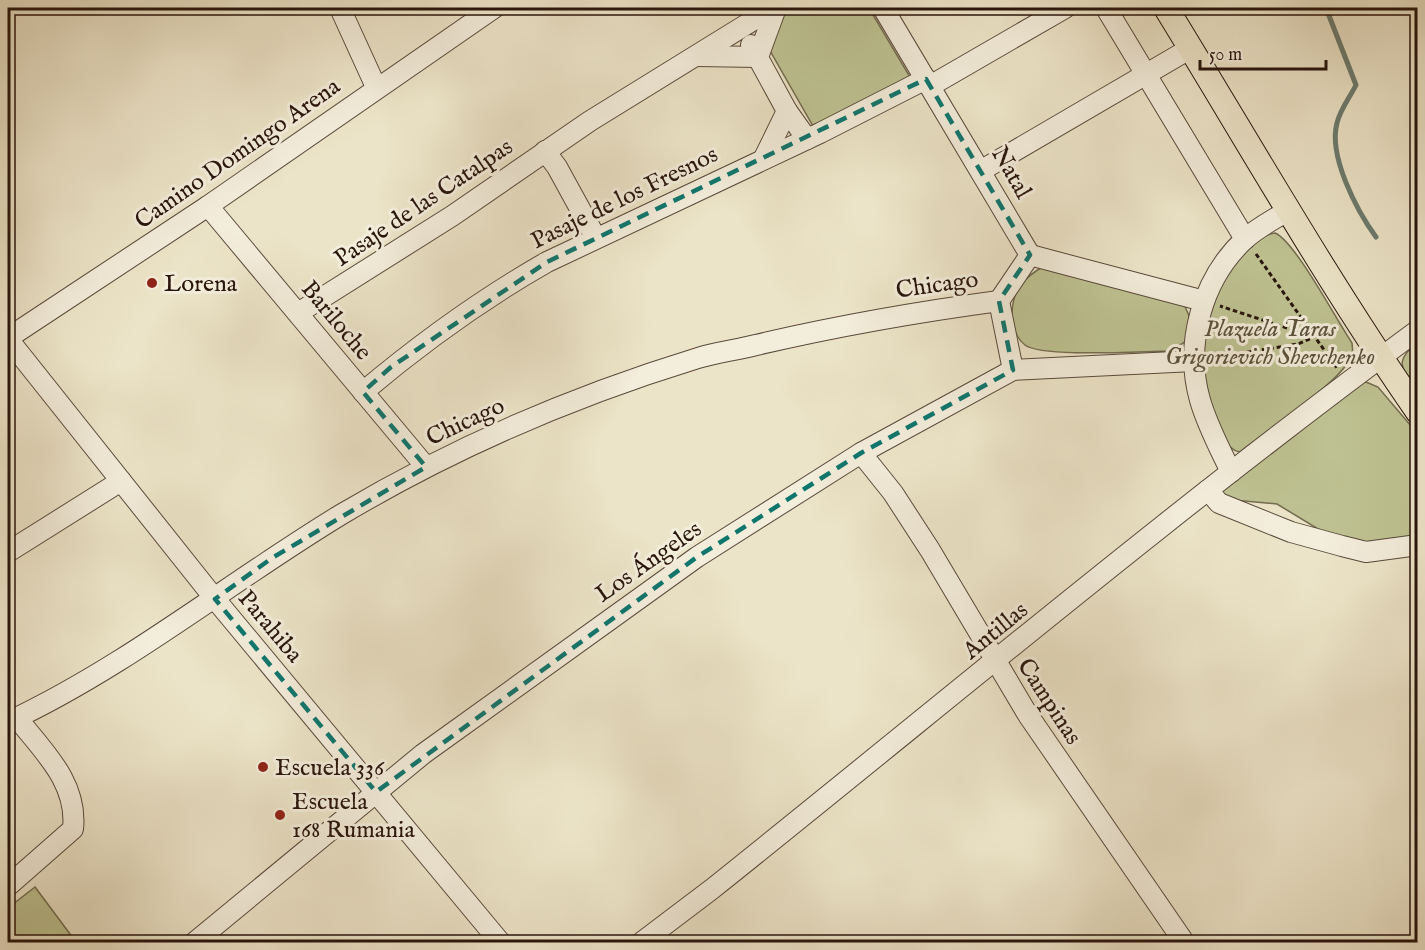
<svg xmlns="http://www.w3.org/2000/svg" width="1425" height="950" viewBox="0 0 1425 950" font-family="'IM FELL English',serif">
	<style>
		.green { fill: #bec292; stroke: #736c4f; stroke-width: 1.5 }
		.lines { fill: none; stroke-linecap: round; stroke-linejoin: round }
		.stream { stroke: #6c7b6f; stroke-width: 5 }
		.minor-casing { stroke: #59493b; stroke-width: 22 }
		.major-casing { stroke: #28150c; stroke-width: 26 }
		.path { stroke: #28150c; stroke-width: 3; stroke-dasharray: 4.5 3; stroke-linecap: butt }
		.minor { stroke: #f3eddb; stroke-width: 20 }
		.major { stroke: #ece4c8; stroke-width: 24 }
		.marked { fill: none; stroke: #0f766e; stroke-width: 4.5; stroke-dasharray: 12 8; stroke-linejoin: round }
		.poi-dot { fill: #8f2418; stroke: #f3eddb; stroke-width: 2 }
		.labels { text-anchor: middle; stroke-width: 6; stroke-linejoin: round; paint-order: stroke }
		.street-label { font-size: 24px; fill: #28150c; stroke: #f3eddb }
		.poi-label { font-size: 24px; fill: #28150c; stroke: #f3eddb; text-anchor: start }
		.park-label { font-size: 24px; font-style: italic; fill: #5c523b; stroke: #f3eddb }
	</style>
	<rect width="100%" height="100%" fill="#ece4c8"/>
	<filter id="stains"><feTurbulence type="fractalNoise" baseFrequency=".00333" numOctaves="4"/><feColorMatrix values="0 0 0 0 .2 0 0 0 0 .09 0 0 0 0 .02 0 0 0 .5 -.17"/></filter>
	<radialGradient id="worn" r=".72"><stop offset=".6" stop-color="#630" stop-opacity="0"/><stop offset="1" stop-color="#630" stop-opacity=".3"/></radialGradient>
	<!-- green -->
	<g class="green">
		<path d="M788,8H869L910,77L813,126L757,28Z"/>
		<path d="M1275,233C1295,241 1337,321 1352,343C1353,351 1353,355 1349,361C1332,388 1268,430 1240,452C1211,448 1197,357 1203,332C1211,299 1238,238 1275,233Z"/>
		<path d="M1044,266L1183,302L1190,318L1185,342L1170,351C1144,351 1042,358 1025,345C1015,337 1012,323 1012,312C1013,289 1025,277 1044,266Z"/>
		<path d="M1417,343V391C1402,369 1393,362 1417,343Z"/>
		<path d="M1366,382L1378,387L1417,433V540L1361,547L1323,532L1277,504L1233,500L1221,493L1222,486L1359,383Z"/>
		<path d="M35,887L76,942H14L8,933V908Z"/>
	</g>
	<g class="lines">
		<!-- stream -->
		<path class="stream" d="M1326,8L1356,85C1350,97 1340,110 1337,123C1328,156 1357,211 1376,237"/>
		<!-- minor casing -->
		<g class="minor-casing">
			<g id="minor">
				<path d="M340,8L376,87"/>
				<path d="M883,8L1030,255L999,301L1013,370"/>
				<path d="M1106,8L1245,239"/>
				<path d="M751,45L787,111"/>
				<path d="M697,56L758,57L776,8"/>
				<path d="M930,86L1065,8"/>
				<path d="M545,151L557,167L596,238"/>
				<path d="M764,158L787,111L807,139"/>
				<path d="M982,170L1191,48"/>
				<path d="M208,206L426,467"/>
				<path d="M1030,255L1204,301"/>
				<path d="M298,313L452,216L590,121L773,8"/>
				<path d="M8,338L208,206L494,8"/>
				<path d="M8,339L215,599L500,942"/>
				<path d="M363,392C420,344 482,299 547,262L820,133L926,79"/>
				<path d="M861,453L893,493L930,550L1028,715L1184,942"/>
				<path d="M1231,472C1220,449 1207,425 1200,400C1184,344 1202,279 1245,239C1257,228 1273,220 1287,211"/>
				<path d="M1208,490L1219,503L1291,532L1342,546L1366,552L1418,545"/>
				<path d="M8,552L121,481"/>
				<path d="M8,722C129,665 228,583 342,514C453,448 574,396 698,358C717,352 737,350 756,345C837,326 917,312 999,301"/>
				<path d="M8,886L73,829C78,783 44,752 17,718"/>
				<path d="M195,942L423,754L697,557L861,453L1013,370L1194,361"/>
				<path d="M642,942L712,889C946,702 1176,508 1418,330"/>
			</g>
		</g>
		<!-- major casing -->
		<g class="major-casing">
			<path id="major" d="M1166,8C1249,143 1327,281 1418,412"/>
		</g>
		<!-- path -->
		<g class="path">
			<path d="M1256,254L1337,368"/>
			<path d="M1210,358L1298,344L1314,337L1220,306"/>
		</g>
		<!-- minor -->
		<use href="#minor" class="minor"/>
		<!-- major -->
		<use href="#major" class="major"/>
	</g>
	<!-- marked area -->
	<path class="marked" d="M926,79L1030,255L999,301L1013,370L861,453L697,557L376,792L215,599L272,558L426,467L363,392L391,367L547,262Z"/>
	<!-- markers -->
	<g class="poi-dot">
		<circle cx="152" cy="283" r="6"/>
		<circle cx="263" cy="767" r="6"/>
		<circle cx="280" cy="815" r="6"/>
	</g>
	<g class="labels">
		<!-- street labels -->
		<g class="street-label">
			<text transform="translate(237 153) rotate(-35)" y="8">Camino Domingo Arena</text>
			<text transform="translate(1012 172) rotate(60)" y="8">Natal</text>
			<text transform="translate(624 197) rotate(-26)" y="8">Pasaje de los Fresnos</text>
			<text transform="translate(423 202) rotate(-34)" y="8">Pasaje de las Catalpas</text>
			<text transform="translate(937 284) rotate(-8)" y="8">Chicago</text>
			<text transform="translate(337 320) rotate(50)" y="8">Bariloche</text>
			<text transform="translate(465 421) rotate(-25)" y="8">Chicago</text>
			<text transform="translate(648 561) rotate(-35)" y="8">Los Ángeles</text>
			<text transform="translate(271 626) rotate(50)" y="8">Parahiba</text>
			<text transform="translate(995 630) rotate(-39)" y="8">Antillas</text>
			<text transform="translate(1050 701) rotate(57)" y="8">Campinas</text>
		</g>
		<!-- poi labels -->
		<g class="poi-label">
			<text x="164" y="291">Lorena</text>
			<text x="275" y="775">Escuela 336</text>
			<text x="292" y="809">Escuela<tspan x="292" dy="28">168 Rumania</tspan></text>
		</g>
		<!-- park labels -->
		<g class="park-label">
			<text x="1270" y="336">Plazuela Taras<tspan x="1270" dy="28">Grigorievich Shevchenko</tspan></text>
		</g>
	</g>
	<!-- margin -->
	<rect width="1425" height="950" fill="none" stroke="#ece4c8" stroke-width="30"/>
	<rect x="9" y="9" width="1407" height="932" fill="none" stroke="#28150c" stroke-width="3"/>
	<rect x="15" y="15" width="1395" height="920" fill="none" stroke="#28150c" stroke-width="1.5"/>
	<!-- scale -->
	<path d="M1200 60v9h126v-9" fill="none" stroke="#28150c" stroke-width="3"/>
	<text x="1209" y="60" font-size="18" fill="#28150c" stroke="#f3eddb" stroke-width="4.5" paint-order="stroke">50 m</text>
	<rect width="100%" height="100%" filter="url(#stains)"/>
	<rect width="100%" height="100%" fill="url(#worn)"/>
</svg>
